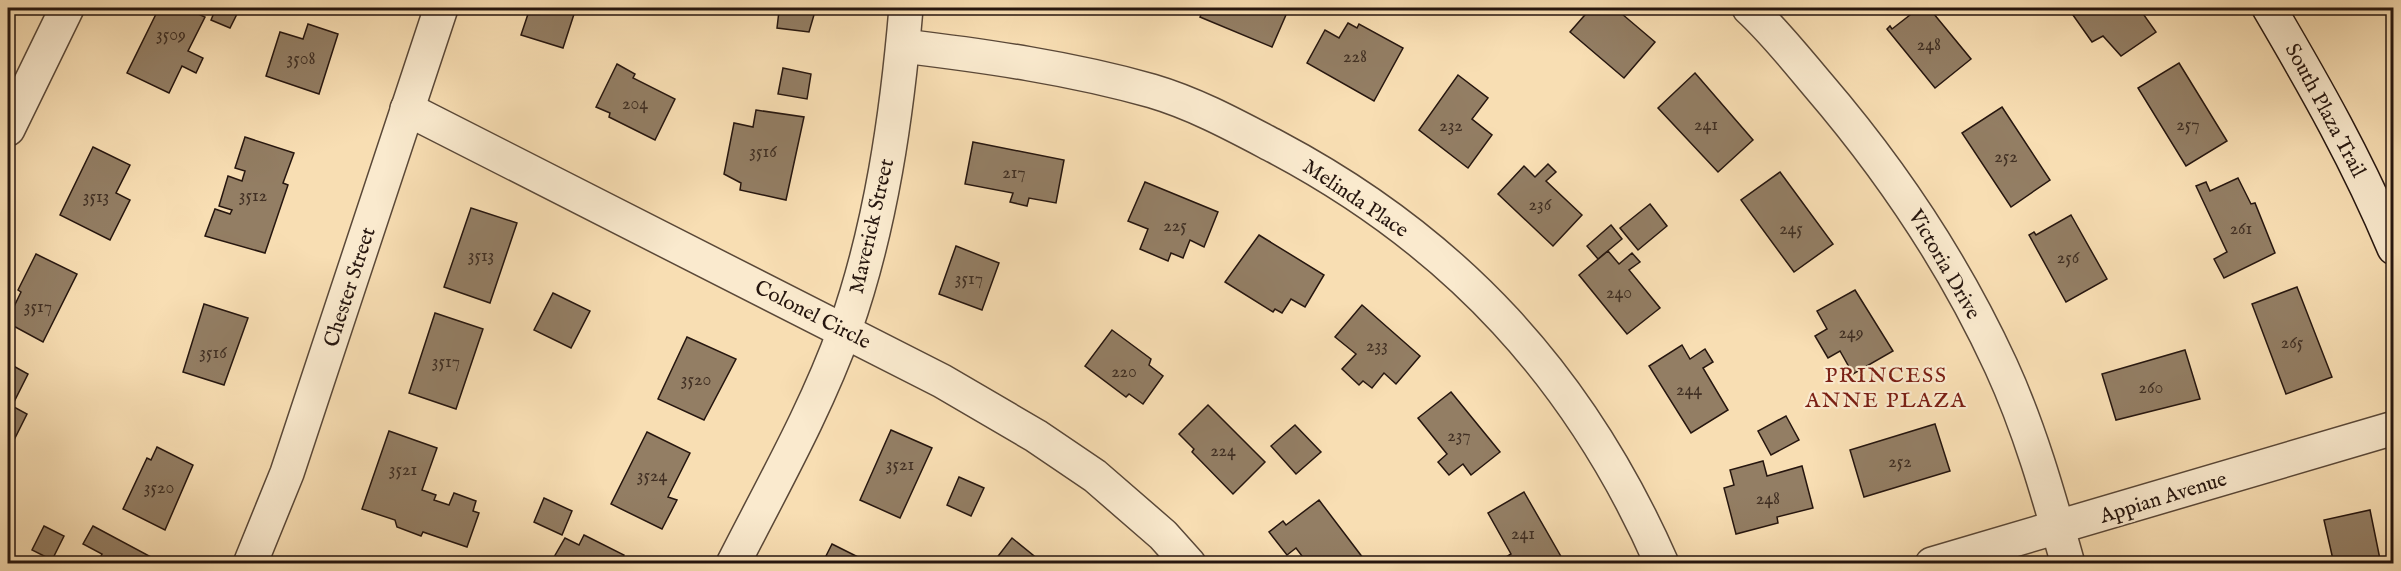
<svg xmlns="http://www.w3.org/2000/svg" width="2401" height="571" viewBox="0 0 2401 571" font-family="'IM FELL English',serif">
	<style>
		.building { fill: #937e64; stroke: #26160f; stroke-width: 1.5 }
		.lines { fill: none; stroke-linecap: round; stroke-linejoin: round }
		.street-casing { stroke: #5a4838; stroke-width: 36 }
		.secondary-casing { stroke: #26160f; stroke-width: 36 }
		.street { stroke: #faeace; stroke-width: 33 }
		.secondary { stroke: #faeace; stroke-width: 33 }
		.labels { text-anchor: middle; stroke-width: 4.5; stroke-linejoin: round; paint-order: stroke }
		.number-label { font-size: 18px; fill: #413024 }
		.street-label { font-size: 21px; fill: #26160f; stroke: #faeace }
		.neighbourhood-label { font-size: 22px; letter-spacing: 1.5px; fill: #7a1f14; stroke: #faeace }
	</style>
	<rect width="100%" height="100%" fill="#f8deb3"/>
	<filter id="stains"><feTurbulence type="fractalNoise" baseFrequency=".00333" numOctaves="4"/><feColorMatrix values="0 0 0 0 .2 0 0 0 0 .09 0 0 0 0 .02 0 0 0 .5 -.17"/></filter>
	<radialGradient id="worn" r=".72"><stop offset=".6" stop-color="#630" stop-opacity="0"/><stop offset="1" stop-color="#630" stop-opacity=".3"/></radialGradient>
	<!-- building -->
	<g class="building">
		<path d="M159,8H185L205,17L188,51L203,58L196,73L182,66L169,93L127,73Z"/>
		<path d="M216,8H240L230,28L211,20Z"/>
		<path d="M530,8H576L563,48L521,35Z"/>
		<path d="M770,8H816L809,32L777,28L779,11L769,10Z"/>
		<path d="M1204,8H1289L1272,47L1200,17Z"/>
		<path d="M1591,8H1609L1613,11L1615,8L1655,42L1624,78L1570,32Z"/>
		<path d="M1919,8H1929L1971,59L1935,88L1887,29L1890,26L1892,29Z"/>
		<path d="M2068,8H2139L2156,32L2121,56L2103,36L2092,42Z"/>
		<path d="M1348,23L1357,28L1359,24L1403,48L1374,101L1307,63L1325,30L1339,38Z"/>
		<path d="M308,24L338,34L319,94L266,76L280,32L303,39Z"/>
		<path d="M2179,63L2227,141L2186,166L2138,88Z"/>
		<path d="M617,64L635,74L633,78L675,99L655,140L609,117L610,113L596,107Z"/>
		<path d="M783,68L811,74L807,99L778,94Z"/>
		<path d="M1695,73L1753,140L1718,172L1658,108Z"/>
		<path d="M1458,75L1488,98L1472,119L1492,135L1468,168L1419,130Z"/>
		<path d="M2002,107L2050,180L2011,207L1962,133Z"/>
		<path d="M756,110L804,117L786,200L740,190L741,183L724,174L734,123L753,127Z"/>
		<path d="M245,137L294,153L283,183L288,185L265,253L205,236L215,209L230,214L232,210L219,206L228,176L242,181L245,171L235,168Z"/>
		<path d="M973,142L1064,160L1056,203L1029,198L1027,206L1010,202L1013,193L965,184Z"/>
		<path d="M93,147L130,165L116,193L130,200L110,240L60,215Z"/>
		<path d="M1548,164L1556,172L1546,181L1582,215L1553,246L1498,194L1524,166L1535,177Z"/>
		<path d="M1780,172L1833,244L1794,272L1741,200Z"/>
		<path d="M2238,178L2251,204L2255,203L2275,253L2224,278L2214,259L2227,252L2196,186L2206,182L2210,191Z"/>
		<path d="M1145,182L1218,212L1204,247L1190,240L1183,258L1171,253L1168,261L1140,249L1148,229L1128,221Z"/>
		<path d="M1650,204L1667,226L1638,250L1620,228Z"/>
		<path d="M471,208L517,223L490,303L444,287Z"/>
		<path d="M2071,215L2107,279L2066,302L2029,235L2034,232L2036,235Z"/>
		<path d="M1611,225L1622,239L1598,259L1587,246Z"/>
		<path d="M1259,235L1324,275L1305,307L1291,299L1282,313L1275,309L1273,312L1225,282Z"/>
		<path d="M956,246L999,263L982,310L939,294Z"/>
		<path d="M1608,251L1619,264L1632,253L1640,262L1629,270L1660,308L1627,334L1579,275Z"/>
		<path d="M36,254L77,274L43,342L8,323V319L21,292L18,290Z"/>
		<path d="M2297,287L2332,377L2286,394L2252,304Z"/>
		<path d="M1855,290L1893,351L1853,374L1840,351L1828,358L1815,336L1827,329L1817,311Z"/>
		<path d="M553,293L590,311L571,348L534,330Z"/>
		<path d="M204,304L248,318L224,385L183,372Z"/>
		<path d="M1362,305L1420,356L1396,384L1384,373L1372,388L1363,381L1359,385L1342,369L1356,354L1335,337Z"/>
		<path d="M435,313L483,329L456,409L409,393Z"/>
		<path d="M1112,330L1151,359L1149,365L1163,376L1143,404L1129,394L1126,397L1085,366Z"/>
		<path d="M687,337L736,359L704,420L658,399Z"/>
		<path d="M1682,345L1690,359L1705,349L1713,362L1703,368L1728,410L1691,433L1649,366Z"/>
		<path d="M2185,350L2200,399L2116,420L2102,374Z"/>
		<path d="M8,363L28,374L12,406L27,414L14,440L8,437Z"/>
		<path d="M1451,392L1500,452L1471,475L1463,464L1449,475L1438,462L1447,454L1418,418Z"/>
		<path d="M1208,405L1265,462L1233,494L1192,452L1194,449L1179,434Z"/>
		<path d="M1786,416L1799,440L1771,455L1758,431Z"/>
		<path d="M1935,424L1950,471L1864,497L1850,450Z"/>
		<path d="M1295,425L1321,452L1296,474L1271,446Z"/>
		<path d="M891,430L932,448L900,518L860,500Z"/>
		<path d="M389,431L437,448L422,490L436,495L434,500L449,505L454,493L476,501L473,511L479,513L467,547L423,532L421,536L397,527L395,520L362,509Z"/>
		<path d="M647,432L690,453L668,497L677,500L662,529L611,504Z"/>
		<path d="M157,447L193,465L165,530L123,509L147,458L151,460Z"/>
		<path d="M1763,461L1767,476L1802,466L1813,508L1777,517L1778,523L1736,534L1724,488L1734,485L1730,470Z"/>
		<path d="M959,477L984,488L971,516L947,505Z"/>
		<path d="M1524,492L1563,560L1557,564H1495L1511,554L1488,513Z"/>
		<path d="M544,498L572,511L562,535L534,522Z"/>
		<path d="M1319,500L1363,558L1356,564H1308L1296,548L1287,555L1269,532L1283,521L1286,525Z"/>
		<path d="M2370,510L2381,564H2334L2324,520Z"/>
		<path d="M44,526L64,536L52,560L32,550Z"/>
		<path d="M93,526L153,558L150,564H97L102,554L83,544Z"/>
		<path d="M584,535L624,555L620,564H550L565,538L579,545Z"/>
		<path d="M1012,538L1044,564H992Z"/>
		<path d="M832,544L872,564H822Z"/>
	</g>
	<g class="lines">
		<!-- street casing -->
		<g class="street-casing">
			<g id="street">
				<path d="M1749,8C1774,31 1796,59 1818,85C1891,170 1954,264 2001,366C2030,429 2049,497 2068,564"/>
				<path d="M903,46C986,56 1071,68 1152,91C1196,104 1236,126 1276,147C1455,242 1580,377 1662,564"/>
				<path d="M407,109L942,381L1036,436L1095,476L1163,535L1189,564"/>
				<path d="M8,129L67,8"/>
				<path d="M250,564L287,473L441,8"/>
				<path d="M733,564C772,487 816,410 845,329C881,227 897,115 906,8"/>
				<path d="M1932,564L2394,428"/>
			</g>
		</g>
		<!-- secondary casing -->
		<g class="secondary-casing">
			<path id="secondary" d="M2269,8C2316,88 2358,162 2394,248"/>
		</g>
		<!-- street -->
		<use href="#street" class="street"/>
		<!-- secondary -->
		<use href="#secondary" class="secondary"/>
	</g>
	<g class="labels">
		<!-- number labels -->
		<g class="number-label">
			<text x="171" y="40">3509</text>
			<text x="1929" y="50">248</text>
			<text x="1355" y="62">228</text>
			<text x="301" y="64">3508</text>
			<text x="635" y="109">204</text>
			<text x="1706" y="130">241</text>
			<text x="2188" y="130">257</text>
			<text x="1451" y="131">232</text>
			<text x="763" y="157">3516</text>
			<text x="2006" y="162">252</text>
			<text x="1014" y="178">217</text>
			<text x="253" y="201">3512</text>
			<text x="96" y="202">3513</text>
			<text x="1540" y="210">236</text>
			<text x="1175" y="231">225</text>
			<text x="1791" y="234">245</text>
			<text x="2241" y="234">261</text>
			<text x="481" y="261">3513</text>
			<text x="2068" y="263">256</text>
			<text x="969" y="284">3517</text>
			<text x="1619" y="298">240</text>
			<text x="38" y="312">3517</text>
			<text x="1851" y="338">249</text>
			<text x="2292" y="348">265</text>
			<text x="1377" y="351">233</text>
			<text x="213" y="358">3516</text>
			<text x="446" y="367">3517</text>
			<text x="1124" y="377">220</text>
			<text x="696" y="385">3520</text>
			<text x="2151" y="393">260</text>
			<text x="1689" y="395">244</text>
			<text x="1459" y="441">237</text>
			<text x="1223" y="456">224</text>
			<text x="1900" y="467">252</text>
			<text x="900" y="470">3521</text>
			<text x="403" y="475">3521</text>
			<text x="652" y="481">3524</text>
			<text x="159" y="493">3520</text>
			<text x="1768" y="504">248</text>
			<text x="1523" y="539">241</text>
		</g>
		<!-- street labels -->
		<g class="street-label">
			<text transform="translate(2326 110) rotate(62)" y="7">South Plaza Trail</text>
			<text transform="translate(1356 198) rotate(34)" y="7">Melinda Place</text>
			<text transform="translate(871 226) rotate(-77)" y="7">Maverick Street</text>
			<text transform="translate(1945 264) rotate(60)" y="7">Victoria Drive</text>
			<text transform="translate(349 287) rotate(-72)" y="7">Chester Street</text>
			<text transform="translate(813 314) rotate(27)" y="7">Colonel Circle</text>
			<text transform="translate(2163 497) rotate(-17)" y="7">Appian Avenue</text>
		</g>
		<!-- neighbourhood labels -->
		<g class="neighbourhood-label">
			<text x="1886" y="382">PRINCESS<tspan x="1886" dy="25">ANNE PLAZA</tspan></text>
		</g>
	</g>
	<!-- margin -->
	<rect width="2401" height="571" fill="none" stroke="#f8deb3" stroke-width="30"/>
	<rect x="9" y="9" width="2383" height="553" fill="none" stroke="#26160f" stroke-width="3"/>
	<rect x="15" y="15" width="2371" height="541" fill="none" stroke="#26160f" stroke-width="1.5"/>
	<rect width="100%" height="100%" filter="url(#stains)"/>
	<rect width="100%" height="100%" fill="url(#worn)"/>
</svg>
